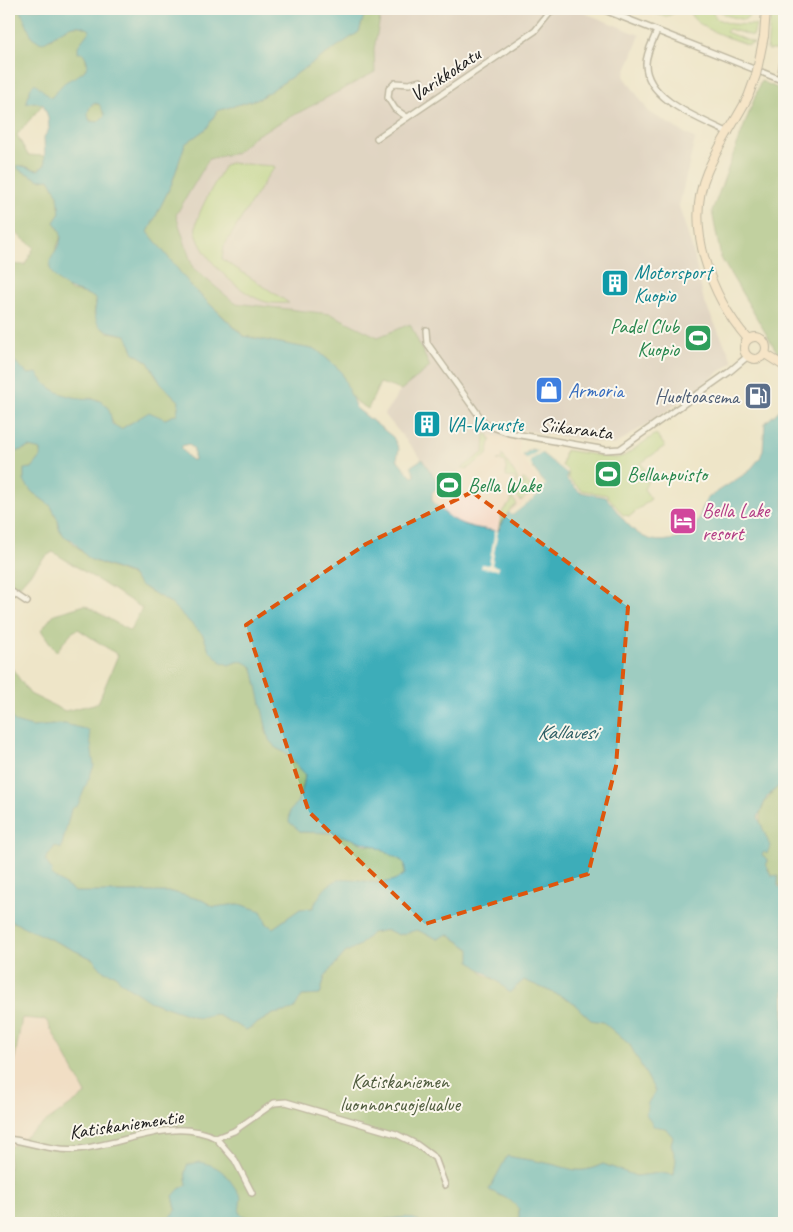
<svg xmlns="http://www.w3.org/2000/svg" width="793" height="1232" viewBox="0 0 793 1232" font-family="Caveat,sans-serif">
	<style>
		.built { fill: #f3d4bf }
		.industrial { fill: #cfc0bb }
		.green { fill: #aed47e; stroke: #65784d }
		.forest { fill: #8ab66d; stroke: #536944 }
		.water { fill: #3dadb9; stroke: #2c646a; fill-rule: evenodd }
		.pier { fill: #eee5c8 }
		.lines { fill: none; stroke-linecap: round; stroke-linejoin: round }
		.minor-casing { stroke: #858072; stroke-width: 8 }
		.secondary-casing { stroke: #858072; stroke-width: 10 }
		.minor { stroke: #fff; stroke-width: 5 }
		.secondary { stroke: #fee4c6; stroke-width: 8 }
		.secondary-bridge-casing { stroke: #858072; stroke-width: 10; stroke-linecap: butt }
		.secondary-bridge { stroke: #fee4c6; stroke-width: 8 }
		.marked { fill: none; stroke: #de560d; stroke-width: 4; stroke-dasharray: 10 6; stroke-linejoin: round }
		.labels { text-anchor: middle; stroke-width: 4; stroke-linejoin: round; paint-order: stroke }
		.street-label { font-size: 20px; fill: #1c1c1c; stroke: #fbf7ec }
		.culture-label { font-size: 20px; fill: #0d838f; stroke: #fbf7ec; text-anchor: start }
		.leisure-label { font-size: 20px; fill: #27864d; stroke: #fbf7ec; text-anchor: start }
		.shop-label { font-size: 20px; fill: #366cbe; stroke: #fbf7ec; text-anchor: start }
		.service-label { font-size: 20px; fill: #4e5e75; stroke: #fbf7ec; text-anchor: end }
		.hotel-label { font-size: 20px; fill: #b23c85; stroke: #fbf7ec; text-anchor: start }
		.park-label { font-size: 20px; fill: #4f5c3e; stroke: #fbf7ec }
		.water-label { font-size: 21px; font-style: italic; fill: #2b5d63; stroke: #fbf7ec }
	</style>
	<rect width="100%" height="100%" fill="#fbf7ec"/>
	<filter id="ink" filterUnits="userSpaceOnUse"><feTurbulence type="fractalNoise" baseFrequency=".02" numOctaves="2"/><feDisplacementMap in="SourceGraphic" scale="10" xChannelSelector="R" yChannelSelector="G"/><feConvolveMatrix kernelMatrix="1 2 1 2 8 2 1 2 1" color-interpolation-filters="sRGB"/></filter>
	<filter id="wash" filterUnits="userSpaceOnUse"><feTurbulence type="fractalNoise" baseFrequency=".0096" numOctaves="4" result="noise"/><feDisplacementMap in="SourceGraphic" scale="20" xChannelSelector="R" yChannelSelector="G"/><feGaussianBlur stdDeviation="1.12" result="paint"/><feColorMatrix in="noise" values="0 0 0 0 0 0 0 0 0 0 0 0 0 0 0 0 0 1.4 0 .05"/><feComposite in="paint" operator="in"/></filter>
	<g filter="url(#wash)">
		<rect width="100%" height="100%" fill="#eee5c8"/>
		<!-- built -->
		<g class="built">
			<path d="M485,434L519,441L520,454L545,485L544,490L498,531L466,527L444,515L432,500V493L440,485L484,452Z"/>
			<path d="M22,1018L46,1020L86,1094L12,1146H9V1074H12Z"/>
		</g>
		<!-- industrial -->
		<path class="industrial" d="M382,9H575L640,35L624,76L649,112L695,139L679,206L693,251L704,301L733,362L657,418L614,445L521,430L519,441L485,434V451L440,485L422,459L384,414L401,390L430,367L378,337L331,314L235,303L193,268L176,215L209,159L236,153L255,136L375,72L374,49Z"/>
		<!-- green -->
		<g class="green">
			<path d="M644,9H683L665,17Z"/>
			<path d="M693,9H710L717,19L731,24L756,25L753,36L729,29L726,32L754,43L748,45C733,39 696,28 690,13Z"/>
			<path d="M718,9H749L752,13L744,20L725,15Z"/>
			<path d="M771,9H783L782,39L778,50H767Z"/>
			<path d="M230,163L274,166L275,168L269,174L224,246L222,259L289,303C281,303 273,304 266,302C241,295 201,258 196,232C193,217 217,180 225,165Z"/>
			<path d="M485,434L489,435V438H491L487,455L467,469L462,468L484,452Z"/>
			<path d="M656,434L665,446L641,463L650,477L644,489L651,499L630,516L623,515L607,495L581,490L569,479L568,471L562,466L565,450L615,458L624,456Z"/>
			<path d="M502,454L518,479L516,483L515,478L506,477V462L497,460L502,459Z"/>
			<path d="M523,478L534,491L521,501L514,493L522,489L518,485L520,483L526,486L522,481Z"/>
			<path d="M512,498L517,504L509,511L498,531L503,510L510,504Z"/>
		</g>
		<!-- forest -->
		<g class="forest">
			<path d="M9,9H20L32,37L51,39C61,28 76,21 91,30L83,41L87,66L82,74L63,85L51,98L44,91L31,87L28,97L34,102L43,104L17,135L28,155L45,156V165L38,170L21,165L18,169L40,180L49,179L58,195L60,213L54,222L61,232L60,239L49,266L71,291L88,294L96,299L94,314L107,332L126,335L134,353L148,362L161,384L179,401L177,414L165,419L130,423L121,429C106,424 112,402 95,399C90,397 84,399 79,398C61,396 47,389 37,374H28L9,356V264L25,265L34,247L9,228Z"/>
			<path d="M366,9H382L374,49L375,72L255,136L236,153L209,159L176,215L193,268L235,303L331,314L378,337L410,324L430,367L401,390L380,383L368,409L355,401L347,390L341,371L317,350L244,336L192,287L148,232L172,183L185,144L207,128L217,111L260,98L359,32Z"/>
			<path d="M761,81L784,91V355L777,352L721,258L712,211Z"/>
			<circle cx="96" cy="113" r="9"/>
			<path d="M29,447L41,450V457L32,468L24,469V481L32,492L51,506L58,520L59,529L89,559L131,575L140,585L169,602L203,635L209,650L221,662L229,665L239,661L246,662L253,668L265,719L266,732L276,748L287,754L305,774L304,786L295,807L301,832L333,833L347,836L365,845L375,846L402,861L405,864L404,874L390,883L363,881L317,899L313,908L300,909L273,928L267,924L261,911L239,904L214,907L202,900L172,892H75L51,875L52,870L45,861L55,846L61,848L71,809L65,724L32,727L14,722L9,713V664L30,694L65,711L98,703L118,655L78,629L71,633L56,652L41,630L54,614L85,605L130,631L142,608L53,552L45,557L9,598V455Z"/>
			<path d="M784,781V891L771,875L762,855L764,851L767,854C758,815 753,810 784,781Z"/>
			<path d="M9,920L93,959L103,970L115,974L122,982L149,1001L198,1018L215,1014L246,1030L273,1014L293,1010L302,996L320,995L325,976L345,953L360,945L372,933L387,930L399,935L417,930L438,939L447,934L470,949L483,974L502,983L509,993L524,980L570,1000L591,1020L603,1022L630,1045L656,1091L648,1103L673,1137L671,1144L676,1159L674,1175L660,1173L636,1176L603,1164C577,1176 572,1168 546,1163C534,1160 520,1159 508,1156L489,1190L510,1200L519,1209V1223H419L417,1220C396,1215 374,1222 353,1223C328,1225 259,1225 239,1214C220,1202 202,1185 185,1172L187,1185L179,1189L176,1209L166,1223H9V1146H12L86,1094L46,1020L22,1018L12,1074H9Z"/>
		</g>
		<!-- water -->
		<g class="water">
			<path d="M20,9H366L359,32L260,98L217,111L207,128L185,144L172,183L148,232L192,287L243,336L317,350L341,371L356,408L393,437L399,449L397,459L412,477L415,476L411,466L422,459L440,485L432,493V500C453,525 467,527 498,531L509,512L512,515L544,490L542,487L545,484L523,455L531,449L539,451L567,473V480L580,492L606,497C623,518 638,546 669,540C678,539 687,535 693,528C702,519 700,506 709,497L748,472L760,458L763,450L765,423L784,406V781L767,797L758,817L770,846L767,854L764,852L762,855L768,860L766,866L771,875L778,876V886L784,891V1223H519V1209L510,1200L489,1190L507,1156C520,1159 533,1160 546,1163C572,1168 577,1176 603,1164L636,1176L660,1173L674,1175L676,1159L671,1144L673,1137L665,1128L653,1126L646,1114L648,1103L655,1091L630,1045L603,1022L591,1020L570,1000L524,980L509,993C499,979 483,973 470,961V949L448,934L438,939L417,930L399,935L387,930L372,933L360,945L345,953L325,976L320,995L302,996L293,1010L273,1014L246,1030L215,1014L198,1018L149,1001L121,982L115,974L103,971L93,959L9,920V713L15,722L32,727L65,724L89,730L94,766L78,805L71,809L61,849L55,846L45,860L52,870L51,875L75,892H172L202,900L214,907L239,904L261,911L267,924L273,928L300,909L313,908C339,850 369,901 405,874V864L402,861L375,846L333,833L301,832L289,822L290,811C300,802 304,787 305,774L287,754L276,748L269,740L253,668C244,660 240,660 229,665L221,662L209,650L203,635L169,602L140,585L131,574L89,559L72,540L65,537L59,529L58,520L51,506L32,492L24,481V469L32,468L41,457V450L29,447L9,455V356L28,374L37,373C47,389 62,396 80,398C90,400 97,397 106,405C110,409 111,418 112,424L121,429L149,412L165,419L177,414L179,401L161,384L148,362L134,353L126,335C112,331 98,333 95,315C94,310 97,304 96,299C84,291 72,292 61,283C33,259 67,252 60,231C59,228 56,225 54,222L60,213L58,195L49,179L40,180L18,169L17,165L38,170L45,165L44,137L49,129L48,117L43,104L34,102L26,104L31,87L35,83L51,98C55,93 59,88 64,83C73,76 97,72 83,53H78V46L90,30C70,17 58,37 41,43L32,37ZM93,103L99,104L105,115L98,122L90,121C86,114 89,108 93,103ZM188,444L194,449V460H191L182,449V446Z"/>
			<path d="M199,1162C223,1166 228,1177 241,1197L239,1213L248,1218V1223H166L176,1209L173,1196L179,1189L187,1185L185,1172L187,1165Z"/>
			<path d="M406,1217L418,1220L419,1223H353Z"/>
		</g>
		<!-- pier -->
		<g class="pier">
			<path d="M541,449L568,471L567,473L542,453L530,460L533,470L546,485L542,487L544,490L512,515L509,512H512L541,490L542,484L524,461Z"/>
			<path d="M495,530L498,531L492,565L499,567L498,570L481,568L482,564L489,565Z"/>
		</g>
	</g>
	<g filter="url(#ink)">
		<g class="lines">
			<!-- minor casing -->
			<g class="minor-casing">
				<g id="minor">
					<path d="M602,9L784,81"/>
					<path d="M657,31C653,41 646,53 646,64C646,100 701,119 729,133"/>
					<path d="M780,79L784,57"/>
					<path d="M407,117L395,109L388,98L389,89L395,83L409,84L420,81"/>
					<path d="M377,138L535,31L553,9"/>
					<path d="M426,330L427,343L485,424L509,433L606,450L620,449L729,372L748,356"/>
					<path d="M9,590L27,602"/>
					<path d="M216,1138L235,1160L252,1193"/>
					<path d="M9,1139C29,1142 58,1152 77,1149C124,1145 172,1116 216,1138L234,1131L274,1103L286,1102L396,1134L416,1144L435,1158L445,1185"/>
				</g>
			</g>
			<!-- secondary casing -->
			<g class="secondary-casing">
				<g id="secondary">
					<path d="M764,36L766,9"/>
					<path d="M748,97C735,122 718,146 707,172C684,226 711,297 748,339"/>
					<circle cx="755" cy="348" r="11"/>
					<path d="M765,354L784,366"/>
				</g>
			</g>
			<!-- minor -->
			<use href="#minor" class="minor"/>
			<!-- secondary -->
			<use href="#secondary" class="secondary"/>
			<!-- secondary-bridge casing -->
			<g class="secondary-bridge-casing">
				<path id="secondary-bridge" d="M748,97L756,75L764,36"/>
			</g>
			<!-- secondary-bridge -->
			<use href="#secondary-bridge" class="secondary-bridge"/>
		</g>
	</g>
	<!-- marked area -->
	<path d="M0 0H793V1232H0ZM472,492L628,607L616,766L588,874L425,924L309,812L246,625L366,544Z" fill="#eee5c8" fill-opacity=".55" fill-rule="evenodd"/>
	<path class="marked" d="M472,492L628,607L616,766L588,874L425,924L309,812L246,625L366,544Z"/>
	<!-- icons -->
	<defs>
		<g id="building-square" transform="scale(1.4375)"><rect x="-9" y="-9" width="18" height="18" rx="4" fill="#0f9aa8" stroke="#fbf7ec"/><path d="M-4-6H4V6H1V3H-1V6H-4ZM-2.5-4.3h1.7v1.8h-1.7ZM.8-4.3h1.7v1.8H.8ZM-2.5-1h1.7V.8h-1.7ZM.8-1h1.7V.8H.8Z" fill="#fff"/></g>
		<g id="stadium-square" transform="scale(1.4375)"><rect x="-9" y="-9" width="18" height="18" rx="4" fill="#2e9e5b" stroke="#fbf7ec"/><path d="M0-5a6.5 5 0 1 0 0 10a6.5 5 0 1 0 0-10ZM-3.5-1.8h7v3.6h-7Z" fill="#fff"/></g>
		<g id="shop-square" transform="scale(1.4375)"><rect x="-9" y="-9" width="18" height="18" rx="4" fill="#3f7fe0" stroke="#fbf7ec"/><path d="M-5-2.5h2.3a2.7 3.5 0 0 1 5.4 0H5L5.5 6h-11ZM-1.5-2.5h3a1.5 2.3 0 0 0-3 0Z" fill="#fff"/></g>
		<g id="fuel-square" transform="scale(1.4375)"><rect x="-9" y="-9" width="18" height="18" rx="4" fill="#5c6f8a" stroke="#fbf7ec"/><path d="M-5.5-6h7V0h2V4h1.3V-2.5L3-4.5l.8-.8L6-3V5H2.5V1h-1V6h-7ZM-4.2-4.7v3.2H.2V-4.7Z" fill="#fff"/></g>
		<g id="hotel-square" transform="scale(1.4375)"><rect x="-9" y="-9" width="18" height="18" rx="4" fill="#d1479c" stroke="#fbf7ec"/><path d="M-6-4.5h1.5V1H6V5H4.5V3h-9V5H-6ZM-4 0a1.8 1.8 0 1 1 3.6 0ZM.5 0V-2.5h3Q6-2.5 6 0Z" fill="#fff"/></g>
	</defs>
	<g fill-rule="evenodd">
		<use href="#building-square" x="615" y="283"/>
		<use href="#stadium-square" x="698" y="338"/>
		<use href="#shop-square" x="549" y="390"/>
		<use href="#fuel-square" x="758" y="396"/>
		<use href="#building-square" x="427" y="424"/>
		<use href="#stadium-square" x="608" y="474"/>
		<use href="#stadium-square" x="449" y="485"/>
		<use href="#hotel-square" x="683" y="521"/>
	</g>
	<g class="labels">
		<!-- street labels -->
		<g class="street-label">
			<text transform="translate(445 74) rotate(-34)" y="7">Varikkokatu</text>
			<text transform="translate(576 428) rotate(7)" y="7">Siikaranta</text>
			<text transform="translate(126 1124) rotate(-8)" y="7">Katiskaniementie</text>
		</g>
		<!-- culture labels -->
		<g class="culture-label">
			<text x="634" y="279">Motorsport<tspan x="634" dy="23">Kuopio</tspan></text>
			<text x="446" y="431">VA-Varuste</text>
		</g>
		<!-- leisure labels -->
		<g class="leisure-label">
			<text x="679" y="333" text-anchor="end">Padel Club<tspan x="679" dy="23">Kuopio</tspan></text>
			<text x="627" y="481">Bellanpuisto</text>
			<text x="468" y="492">Bella Wake</text>
		</g>
		<!-- shop labels -->
		<g class="shop-label">
			<text x="568" y="397">Armoria</text>
		</g>
		<!-- service labels -->
		<g class="service-label">
			<text x="739" y="403">Huoltoasema</text>
		</g>
		<!-- hotel labels -->
		<g class="hotel-label">
			<text x="702" y="517">Bella Lake<tspan x="702" dy="23">resort</tspan></text>
		</g>
		<!-- park labels -->
		<g class="park-label">
			<text x="400" y="1088">Katiskaniemen<tspan x="400" dy="23">luonnonsuojelualue</tspan></text>
		</g>
		<!-- water labels -->
		<g class="water-label">
			<text x="567" y="739">Kallavesi</text>
		</g>
	</g>
	<!-- margin -->
	<rect width="793" height="1232" fill="none" stroke="#fbf7ec" stroke-width="30"/>
</svg>
